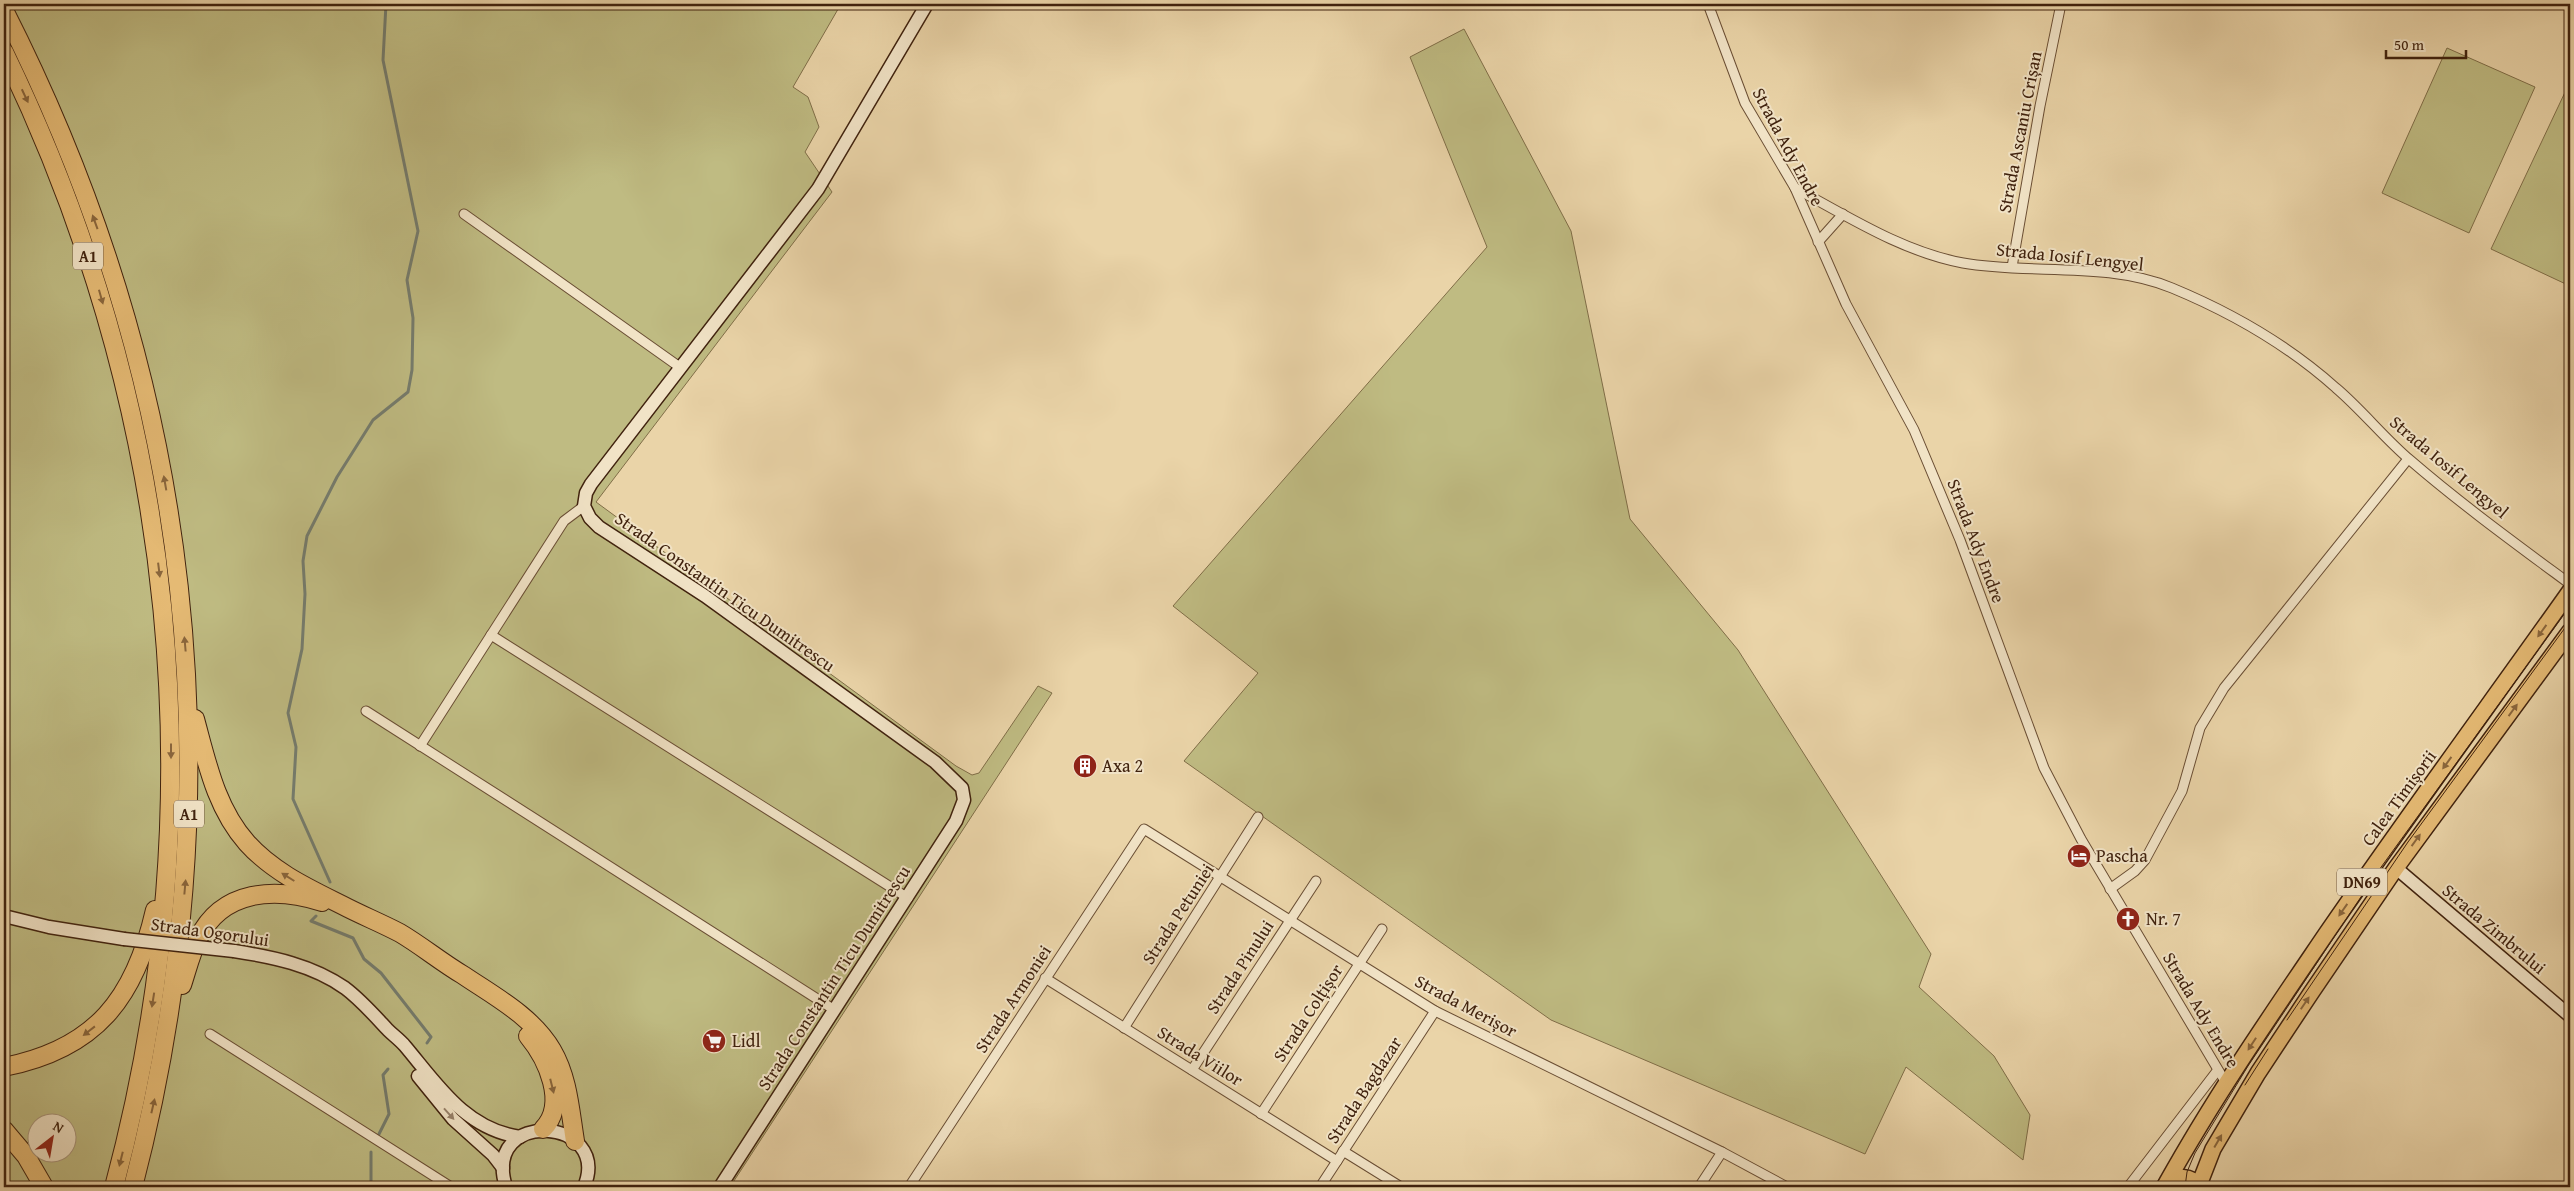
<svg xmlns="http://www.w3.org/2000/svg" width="2574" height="1191" viewBox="0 0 2574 1191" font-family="'Gentium Book Plus',serif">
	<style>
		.green { fill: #bfbb82; stroke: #806e48; fill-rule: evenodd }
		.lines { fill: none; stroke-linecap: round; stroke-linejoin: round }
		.stream { stroke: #757c6d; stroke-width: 3 }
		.street-casing { stroke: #6a4e34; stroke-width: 11 }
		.secondary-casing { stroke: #40220e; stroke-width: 15 }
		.primary-casing { stroke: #40220e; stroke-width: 18 }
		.highway-casing { stroke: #40220e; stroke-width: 20 }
		.street { stroke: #f1e3c6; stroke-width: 9 }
		.secondary { stroke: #f1e3c6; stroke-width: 12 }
		.primary { stroke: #e5ba74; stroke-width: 15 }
		.highway { stroke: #e5ba74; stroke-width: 18 }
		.tram { stroke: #40220e; stroke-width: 1 }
		.secondary-bridge-casing { stroke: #40220e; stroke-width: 15; stroke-linecap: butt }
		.secondary-bridge { stroke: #f1e3c6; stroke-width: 12 }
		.oneway { fill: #8a663c }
		.oneway2 { fill: #98826a }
		.labels { text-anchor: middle; stroke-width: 4; stroke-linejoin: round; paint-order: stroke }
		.shield { fill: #f1e3c6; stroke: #755c45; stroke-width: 1 }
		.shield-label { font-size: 16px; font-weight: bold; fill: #40220e }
		.street-label { font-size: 18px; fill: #40220e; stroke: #f1e3c6 }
		.poi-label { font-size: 18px; fill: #40220e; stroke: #f1e3c6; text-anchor: start }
	</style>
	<rect width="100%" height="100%" fill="#ead4a8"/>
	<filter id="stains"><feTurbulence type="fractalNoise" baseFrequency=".004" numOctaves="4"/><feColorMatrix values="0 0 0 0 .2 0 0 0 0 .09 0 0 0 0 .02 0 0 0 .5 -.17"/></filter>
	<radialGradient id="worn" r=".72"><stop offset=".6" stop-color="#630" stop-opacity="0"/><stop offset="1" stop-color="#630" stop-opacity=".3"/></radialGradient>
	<!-- green -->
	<g class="green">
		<path d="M4,4H841L793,87L808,97L819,127L805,152L832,192L596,502L956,766L972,775L979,773L1038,686L1052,693L730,1187H4ZM38,1124H68V1154H38Z"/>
		<path d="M1464,29L1571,231L1630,519L1738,650L1931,954L1919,987L1994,1056L2030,1115L2023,1160L1906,1067L1865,1154L1551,1020L1184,761L1258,673L1173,606L1487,247L1410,57Z"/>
		<path d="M2447,48L2535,87L2469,233L2382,193Z"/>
		<path d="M2567,88L2570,90V286L2491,249Z"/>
	</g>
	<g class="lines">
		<!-- stream -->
		<g class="stream">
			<path d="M330,882L293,799L296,747L288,713L302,649L305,594L303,561L307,536L337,477L373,420L408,392L412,370L413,318L407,280L418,231L383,60L386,4"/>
			<path d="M316,916L311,921L353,938L364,959L381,973L431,1037L427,1043"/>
			<path d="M379,1134L389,1114L383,1075L388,1069"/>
			<path d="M371,1187V1152"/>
		</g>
		<!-- street casing -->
		<g class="street-casing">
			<g id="street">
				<path d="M1708,4L1745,103L1795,188L1846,304L1914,430L1960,540L2044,768L2081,839L2226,1083"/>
				<path d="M1795,188C1847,216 1903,252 1963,263C2031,275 2106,261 2172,288C2230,312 2289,346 2336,388C2362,410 2384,438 2410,460C2461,504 2516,544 2570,584"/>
				<path d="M464,214L681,368"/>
				<path d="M1818,242L1843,214"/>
				<path d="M2012,267L2040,106L2061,4"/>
				<path d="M491,635L908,898"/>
				<path d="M366,711L833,1009"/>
				<path d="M420,746L564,521L584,506"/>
				<path d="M2110,889L2135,871L2145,860L2182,791L2200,728L2224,688L2408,459"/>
				<path d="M1045,978L1337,1161"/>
				<path d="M1124,1028L1258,817"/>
				<path d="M210,1034L451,1187"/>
				<path d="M1192,1070L1316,881"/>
				<path d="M1261,1114L1382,929"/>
				<path d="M1343,1151L1401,1187"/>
				<path d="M909,1187L1144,829L1435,1011L1722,1152L1787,1187"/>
				<path d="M1320,1187L1435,1011"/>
				<path d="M1699,1187L1722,1152"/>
				<path d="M2128,1187L2217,1071"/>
			</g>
		</g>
		<!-- secondary casing -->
		<g class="secondary-casing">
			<g id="secondary">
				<path d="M2396,868L2570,1016"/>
				<path d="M4,916L49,927L124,939"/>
				<path d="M234,951C273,957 312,965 345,988C361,1000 374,1015 388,1030C393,1035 400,1040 405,1046C437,1084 465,1129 520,1137"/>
				<path d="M418,1076L453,1119L493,1155L503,1168"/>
				<path d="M506,1187C481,1107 613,1117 584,1187"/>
				<path d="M720,1187L956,821L964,800L962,788L935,762L705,596L599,527L590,518L584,506L586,493L591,484L818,189L927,4"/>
			</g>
		</g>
		<!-- primary casing -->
		<g class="primary-casing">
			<g id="primary">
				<path d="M2167,1182C2215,1096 2271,1015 2326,934C2406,818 2489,705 2570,591"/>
				<path d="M2165,1185C2176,1174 2191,1175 2200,1187"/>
				<path d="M2199,1185L2213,1149L2258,1073L2311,993L2396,868L2570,631"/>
			</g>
		</g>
		<!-- highway casing -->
		<g class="highway-casing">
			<g id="highway">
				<path d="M4,10C193,382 238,783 133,1187"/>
				<path d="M4,52C177,409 217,804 114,1187"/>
				<path d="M195,719C207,763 216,808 247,843C273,872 308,888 342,905C361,915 381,923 400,933C422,946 441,962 463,975C494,996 532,1016 552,1050C568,1077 570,1110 575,1141"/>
				<path d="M182,985C187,970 191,953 198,939C222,889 276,887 322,902"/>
				<path d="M528,1036C547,1059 568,1104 543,1129"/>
				<path d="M4,1067C96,1049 135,998 155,910"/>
				<path d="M4,1130L26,1156L44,1187"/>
			</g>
		</g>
		<!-- street -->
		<use href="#street" class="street"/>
		<!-- secondary -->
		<use href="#secondary" class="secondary"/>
		<!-- primary -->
		<use href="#primary" class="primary"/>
		<!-- highway -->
		<use href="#highway" class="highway"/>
		<!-- tram -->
		<g class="tram">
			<path d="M2287,1020L2408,842L2570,621"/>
			<path d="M2245,1085L2268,1049"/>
			<path d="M2185,1187L2187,1172L2195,1153L2248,1066L2379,870L2570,606"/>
		</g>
		<!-- secondary-bridge casing -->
		<g class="secondary-bridge-casing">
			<path id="secondary-bridge" d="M124,939L234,951"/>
		</g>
		<!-- secondary-bridge -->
		<use href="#secondary-bridge" class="secondary-bridge"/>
	</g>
	<!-- one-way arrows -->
	<defs><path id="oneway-solid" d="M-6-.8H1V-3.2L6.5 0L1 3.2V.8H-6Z" transform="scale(1.25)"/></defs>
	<g class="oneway">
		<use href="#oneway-solid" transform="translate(25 96) rotate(65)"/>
		<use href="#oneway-solid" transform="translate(95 222) rotate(-110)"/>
		<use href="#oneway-solid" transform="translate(101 297) rotate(74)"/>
		<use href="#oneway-solid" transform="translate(165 483) rotate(-100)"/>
		<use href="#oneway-solid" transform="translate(159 570) rotate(83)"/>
		<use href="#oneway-solid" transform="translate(2542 631) rotate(126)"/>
		<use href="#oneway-solid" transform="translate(185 644) rotate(-95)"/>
		<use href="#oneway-solid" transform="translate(2513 710) rotate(-54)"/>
		<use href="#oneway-solid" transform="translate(171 751) rotate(90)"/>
		<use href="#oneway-solid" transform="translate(2447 763) rotate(126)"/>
		<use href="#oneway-solid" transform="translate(2416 840) rotate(-54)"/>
		<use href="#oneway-solid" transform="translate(288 877) rotate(-148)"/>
		<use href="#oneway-solid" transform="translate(185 887) rotate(-85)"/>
		<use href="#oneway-solid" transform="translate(2343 910) rotate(125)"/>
		<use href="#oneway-solid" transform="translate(153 1000) rotate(99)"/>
		<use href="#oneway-solid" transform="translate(2305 1003) rotate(-56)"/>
		<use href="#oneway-solid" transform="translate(89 1031) rotate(142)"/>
		<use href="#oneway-solid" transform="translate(2252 1044) rotate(123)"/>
		<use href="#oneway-solid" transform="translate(552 1086) rotate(76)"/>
		<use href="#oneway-solid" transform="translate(153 1106) rotate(-77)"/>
		<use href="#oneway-solid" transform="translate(2218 1141) rotate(-60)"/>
		<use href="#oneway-solid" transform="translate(121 1159) rotate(104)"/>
	</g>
	<use class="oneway2" href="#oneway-solid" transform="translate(449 1114) rotate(48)"/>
	<!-- icons -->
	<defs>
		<g id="building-disc" transform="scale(1.25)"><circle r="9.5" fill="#8f2418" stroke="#f1e3c6"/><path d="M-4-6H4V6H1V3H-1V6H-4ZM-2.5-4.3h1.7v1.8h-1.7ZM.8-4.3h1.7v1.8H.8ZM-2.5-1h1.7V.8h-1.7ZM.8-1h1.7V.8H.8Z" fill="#fff"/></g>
		<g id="hotel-disc" transform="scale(1.25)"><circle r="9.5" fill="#8f2418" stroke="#f1e3c6"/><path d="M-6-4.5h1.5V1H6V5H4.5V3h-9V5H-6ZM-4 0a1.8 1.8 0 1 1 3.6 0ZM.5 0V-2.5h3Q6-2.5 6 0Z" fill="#fff"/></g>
		<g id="church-disc" transform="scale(1.25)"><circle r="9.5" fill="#8f2418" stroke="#f1e3c6"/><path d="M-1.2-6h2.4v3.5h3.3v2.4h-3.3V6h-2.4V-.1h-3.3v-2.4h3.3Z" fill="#fff"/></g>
		<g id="supermarket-disc" transform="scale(1.25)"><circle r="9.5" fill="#8f2418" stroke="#f1e3c6"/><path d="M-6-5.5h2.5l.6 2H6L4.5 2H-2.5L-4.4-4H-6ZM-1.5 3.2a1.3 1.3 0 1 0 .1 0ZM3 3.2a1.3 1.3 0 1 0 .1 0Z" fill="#fff"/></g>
	</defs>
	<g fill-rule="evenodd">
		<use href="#building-disc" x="1085" y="766"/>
		<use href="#hotel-disc" x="2079" y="856"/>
		<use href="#church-disc" x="2128" y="919"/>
		<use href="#supermarket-disc" x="714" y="1041"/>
	</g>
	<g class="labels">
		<!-- shield labels -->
		<g class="shield">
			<rect x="73" y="242.5" width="30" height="27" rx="4"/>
			<rect x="174" y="800.5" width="30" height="27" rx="4"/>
			<rect x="2337" y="868.5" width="50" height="27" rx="4"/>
		</g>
		<g class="shield-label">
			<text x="88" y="262">A1</text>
			<text x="189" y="820">A1</text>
			<text x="2362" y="888">DN69</text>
		</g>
		<!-- street labels -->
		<g class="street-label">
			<text transform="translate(2020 132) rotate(-79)" y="6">Strada Ascaniu Crișan</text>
			<text transform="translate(1788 147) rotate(62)" y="6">Strada Ady Endre</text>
			<text transform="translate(2070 257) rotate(6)" y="6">Strada Iosif Lengyel</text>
			<text transform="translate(2449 467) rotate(40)" y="6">Strada Iosif Lengyel</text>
			<text transform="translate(1976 541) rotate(69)" y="6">Strada Ady Endre</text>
			<text transform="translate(725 592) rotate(35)" y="6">Strada Constantin Ticu Dumitrescu</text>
			<text transform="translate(2399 798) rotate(-54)" y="6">Calea Timișorii</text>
			<text transform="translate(1178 914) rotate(-57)" y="6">Strada Petuniei</text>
			<text transform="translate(2494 929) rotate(40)" y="6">Strada Zimbrului</text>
			<text transform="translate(210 932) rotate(8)" y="6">Strada Ogorului</text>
			<text transform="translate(1240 967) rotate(-57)" y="6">Strada Pinului</text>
			<text transform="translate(834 978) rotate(-57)" y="6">Strada Constantin Ticu Dumitrescu</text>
			<text transform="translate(1013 999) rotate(-57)" y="6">Strada Armoniei</text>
			<text transform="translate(1466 1006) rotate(28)" y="6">Strada Merișor</text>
			<text transform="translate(2201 1010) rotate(59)" y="6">Strada Ady Endre</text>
			<text transform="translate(1308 1013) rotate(-57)" y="6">Strada Colțișor</text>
			<text transform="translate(1200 1056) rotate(32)" y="6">Strada Viilor</text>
			<text transform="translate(1364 1090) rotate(-57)" y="6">Strada Bagdazar</text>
		</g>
		<!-- poi labels -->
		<g class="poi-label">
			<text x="1102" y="772">Axa 2</text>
			<text x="2096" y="862">Pascha</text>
			<text x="2146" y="925">Nr. 7</text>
			<text x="732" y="1047">Lidl</text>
		</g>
	</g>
	<!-- margin -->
	<rect width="2574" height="1191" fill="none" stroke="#ead4a8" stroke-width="20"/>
	<rect x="5" y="5" width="2564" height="1181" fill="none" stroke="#40220e" stroke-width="2.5"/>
	<rect x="10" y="10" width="2554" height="1171" fill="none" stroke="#40220e"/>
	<!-- north arrow -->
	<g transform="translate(52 1138) rotate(31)"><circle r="24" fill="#f1e3c6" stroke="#aa967c"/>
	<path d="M0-4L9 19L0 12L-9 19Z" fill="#8f2418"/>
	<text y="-8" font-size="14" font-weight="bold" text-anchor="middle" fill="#40220e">N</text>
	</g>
	<!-- scale -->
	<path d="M2386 50v8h80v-8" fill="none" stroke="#40220e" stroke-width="2.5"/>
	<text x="2394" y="50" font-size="15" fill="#40220e" stroke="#f1e3c6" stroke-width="4" paint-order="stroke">50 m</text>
	<rect width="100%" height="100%" filter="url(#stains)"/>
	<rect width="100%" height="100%" fill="url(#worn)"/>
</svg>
